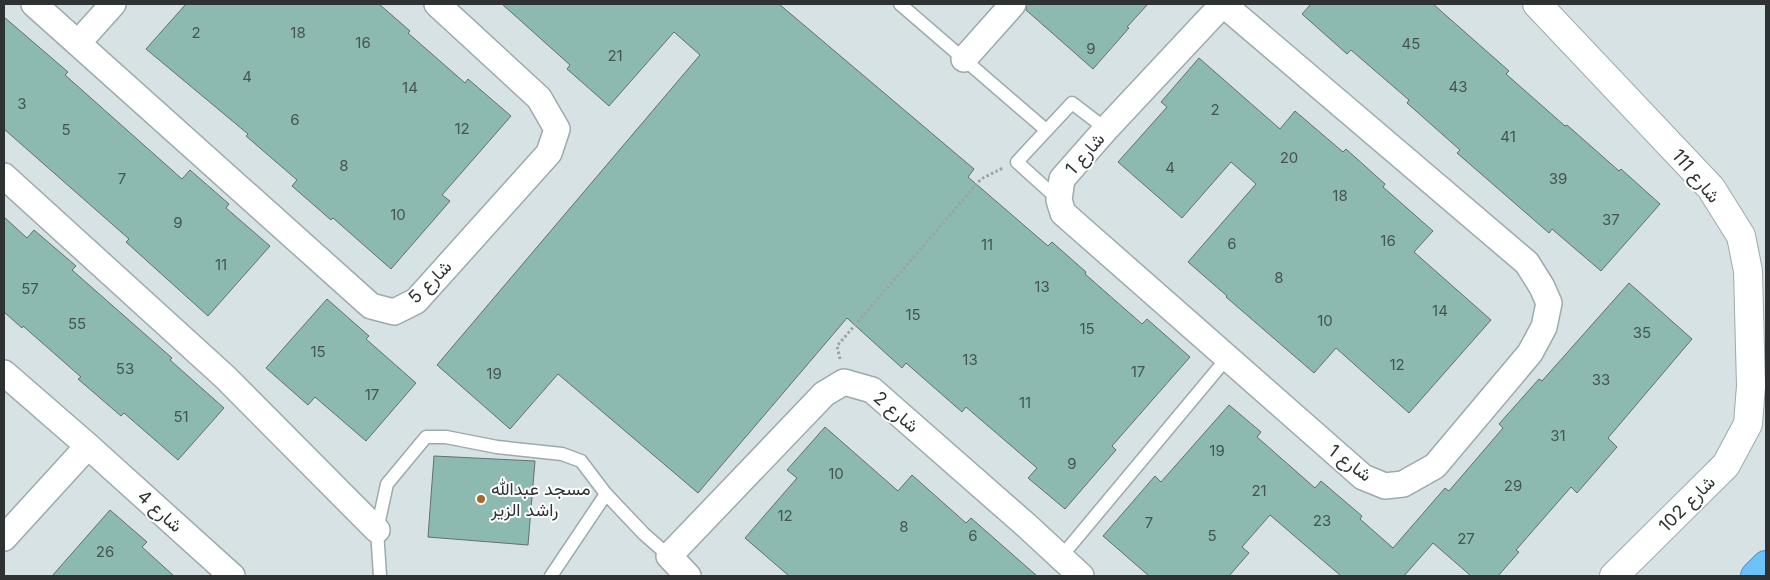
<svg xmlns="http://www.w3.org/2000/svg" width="1770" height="580" viewBox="0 0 1770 580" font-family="Inter,Vazirmatn,sans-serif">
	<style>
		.building { fill: #8cb9b0; stroke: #656f6d }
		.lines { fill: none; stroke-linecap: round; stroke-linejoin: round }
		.service-casing { stroke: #9ea9ab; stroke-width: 15 }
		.minor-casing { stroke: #9ea9ab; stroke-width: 28 }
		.tertiary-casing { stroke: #9ea9ab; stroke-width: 30 }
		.motorway-casing { stroke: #5790b4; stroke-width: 30 }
		.path { stroke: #9ba4a5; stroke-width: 3; stroke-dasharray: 2.5 2.5; stroke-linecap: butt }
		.service { stroke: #fff; stroke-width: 12 }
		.minor { stroke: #fff; stroke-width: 25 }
		.tertiary { stroke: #fff; stroke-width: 28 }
		.motorway { stroke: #6dc2f9; stroke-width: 28 }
		.poi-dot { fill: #a4692b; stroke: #fff; stroke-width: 2 }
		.labels { text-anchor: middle; stroke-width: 4; stroke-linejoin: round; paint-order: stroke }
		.number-label { font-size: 15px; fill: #465452 }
		.street-label { font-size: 18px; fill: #2e3233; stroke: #fff }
		.poi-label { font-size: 18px; fill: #2e3233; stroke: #fff; text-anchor: start }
	</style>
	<rect width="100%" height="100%" fill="#d6e2e4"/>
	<!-- building -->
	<g class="building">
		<path d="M186,4H379L410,31L408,33L465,83L468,79L511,116L442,195L450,201L391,269L333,218L331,220L292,186L297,180L246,136L248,134L146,49Z"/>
		<path d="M502,4H779L974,169L968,177L1048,246L1052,242L1086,272L1085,274L1142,324L1147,319L1190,357L1112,446L1116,450L1065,509L1028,478L1037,468L966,407L962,412L906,363L902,368L847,318L698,493L558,374L510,429L437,365L700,55L674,32L609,106L567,69L570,65Z"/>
		<path d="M1027,4H1148L1127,27L1129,28L1093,69L1026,10Z"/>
		<path d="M1311,4H1433L1509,71L1506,74L1565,126L1567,125L1619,171L1621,169L1660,204L1601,271L1552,229L1549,233L1457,153L1460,150L1407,103L1409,100L1351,50L1347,54L1302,14Z"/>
		<path d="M4,17L68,72L65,75L182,179L190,170L229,204L226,208L270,246L208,316L126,242L129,239L4,129Z"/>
		<path d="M1199,58L1280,129L1295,111L1343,152L1346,149L1385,184L1383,187L1433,231L1414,252L1491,320L1409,413L1336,348L1314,373L1226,297L1227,296L1188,262L1256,184L1231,162L1182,218L1118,162L1167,107L1161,102Z"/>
		<path d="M4,217L27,238L34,230L76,266L72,270L172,358L170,360L224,408L178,460L124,413L121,416L78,379L81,377L23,326L22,328L4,312Z"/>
		<path d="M1629,283L1692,339L1608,438L1617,447L1577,493L1571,487L1516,550L1519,552L1498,576H1471L1433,543L1404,576H1341L1270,515L1242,547L1249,553L1229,576H1149L1103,536L1155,476L1161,482L1229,405L1261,432L1257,437L1315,488L1321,481L1362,516L1360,519L1393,548L1445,488L1449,491L1503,428L1499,424L1539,379L1542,381Z"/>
		<path d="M327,299L369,336L366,339L416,383L366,441L315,397L308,405L266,368Z"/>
		<path d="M825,427L898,491L912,475L966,523L971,518L1037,576H789L745,538L797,478L787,470Z"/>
		<path d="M434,456L535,461L528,545L428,537Z"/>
		<path d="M110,510L147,542L142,547L174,576H52Z"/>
	</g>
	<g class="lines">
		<!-- service casing -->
		<g class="service-casing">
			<g id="service">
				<path d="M900,4L1046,130"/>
				<path d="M1059,200L1017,162L1072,103L1106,129"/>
				<path d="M1061,557L1227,358"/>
				<path d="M380,576L377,530L387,484L426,437H446L497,447L562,454L581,461L606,494L644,534L669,556"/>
				<path d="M551,576L606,494"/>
			</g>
		</g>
		<!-- minor casing -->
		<g class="minor-casing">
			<g id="minor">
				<path d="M34,4L371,306L394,312L416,301L549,153L557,129L539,98L437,4"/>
				<path d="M1223,4L1527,263L1542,287L1549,303L1544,327L1530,353L1435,466L1403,484L1385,486L1363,477L1063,213L1059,200L1062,179L1106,129Z"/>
				<path d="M78,43L113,4"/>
				<path d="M964,59L1013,4"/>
				<path d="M4,176L225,377L377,530"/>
				<path d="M4,373L88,446L232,576"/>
				<path d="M4,538L88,446"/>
				<path d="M688,576L669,556L824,394L844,382L872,390L1027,526L1081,576"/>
			</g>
		</g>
		<!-- tertiary casing -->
		<g class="tertiary-casing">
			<path id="tertiary" d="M1537,4L1711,188L1741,236L1748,271L1751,386L1748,424L1726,465L1614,576"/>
		</g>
		<!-- motorway casing -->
		<g class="motorway-casing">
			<path id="motorway" d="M1755,576L1766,565"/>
		</g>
		<!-- path -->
		<path class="path" d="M840,359L837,346L981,179L1003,168"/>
		<!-- service -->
		<use href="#service" class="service"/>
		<!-- minor -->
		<use href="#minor" class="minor"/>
		<!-- tertiary -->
		<use href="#tertiary" class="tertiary"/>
		<!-- motorway -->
		<use href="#motorway" class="motorway"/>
	</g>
	<!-- markers -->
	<circle class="poi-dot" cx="481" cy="499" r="5"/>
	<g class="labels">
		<!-- number labels -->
		<g class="number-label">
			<text x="196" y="38">2</text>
			<text x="298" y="38">18</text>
			<text x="363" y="48">16</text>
			<text x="1411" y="49">45</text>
			<text x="1091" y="54">9</text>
			<text x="615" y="61">21</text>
			<text x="247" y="82">4</text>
			<text x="1458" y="92">43</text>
			<text x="410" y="93">14</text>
			<text x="22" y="109">3</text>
			<text x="1215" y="115">2</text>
			<text x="295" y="125">6</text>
			<text x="462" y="134">12</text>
			<text x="66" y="135">5</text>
			<text x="1508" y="142">41</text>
			<text x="1289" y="163">20</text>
			<text x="344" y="171">8</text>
			<text x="1170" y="173">4</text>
			<text x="122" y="184">7</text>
			<text x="1558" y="184">39</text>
			<text x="1340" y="201">18</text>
			<text x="398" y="220">10</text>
			<text x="1611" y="225">37</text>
			<text x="178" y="228">9</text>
			<text x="1388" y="246">16</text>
			<text x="1232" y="249">6</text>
			<text x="987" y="250">11</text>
			<text x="221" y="270">11</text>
			<text x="1279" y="283">8</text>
			<text x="1042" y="292">13</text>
			<text x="30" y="294">57</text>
			<text x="1440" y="316">14</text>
			<text x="913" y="320">15</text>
			<text x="1325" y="326">10</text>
			<text x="77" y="329">55</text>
			<text x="1087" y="334">15</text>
			<text x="1642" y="338">35</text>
			<text x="318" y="357">15</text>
			<text x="970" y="365">13</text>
			<text x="1397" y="370">12</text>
			<text x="125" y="374">53</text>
			<text x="1138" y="377">17</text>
			<text x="494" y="379">19</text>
			<text x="1601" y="385">33</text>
			<text x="372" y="400">17</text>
			<text x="1025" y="408">11</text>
			<text x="181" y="422">51</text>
			<text x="1558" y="441">31</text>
			<text x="1217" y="456">19</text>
			<text x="1072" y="469">9</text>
			<text x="836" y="479">10</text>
			<text x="1513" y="491">29</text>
			<text x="1259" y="496">21</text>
			<text x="785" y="521">12</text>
			<text x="1322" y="526">23</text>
			<text x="1149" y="528">7</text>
			<text x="904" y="532">8</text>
			<text x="973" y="541">6</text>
			<text x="1212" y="541">5</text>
			<text x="1466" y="544">27</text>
			<text x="105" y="557">26</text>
		</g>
		<!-- street labels -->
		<g class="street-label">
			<text transform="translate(1085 154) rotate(-49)" y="6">شارع 1</text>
			<text transform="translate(1696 176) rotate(50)" y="6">شارع 111</text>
			<text transform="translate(430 282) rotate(-45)" y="6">شارع 5</text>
			<text transform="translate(896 412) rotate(40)" y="6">شارع 2</text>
			<text transform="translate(1350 463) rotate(37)" y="6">شارع 1</text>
			<text transform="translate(1687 504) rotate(-45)" y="6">شارع 102</text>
			<text transform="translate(160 511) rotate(42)" y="6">شارع 4</text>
		</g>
		<!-- poi labels -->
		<g class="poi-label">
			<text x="491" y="495">مسجد عبدالله<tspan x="491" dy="21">راشد الزير</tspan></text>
		</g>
	</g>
	<!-- border -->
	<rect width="1770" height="580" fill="none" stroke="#2e3233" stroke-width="10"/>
</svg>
